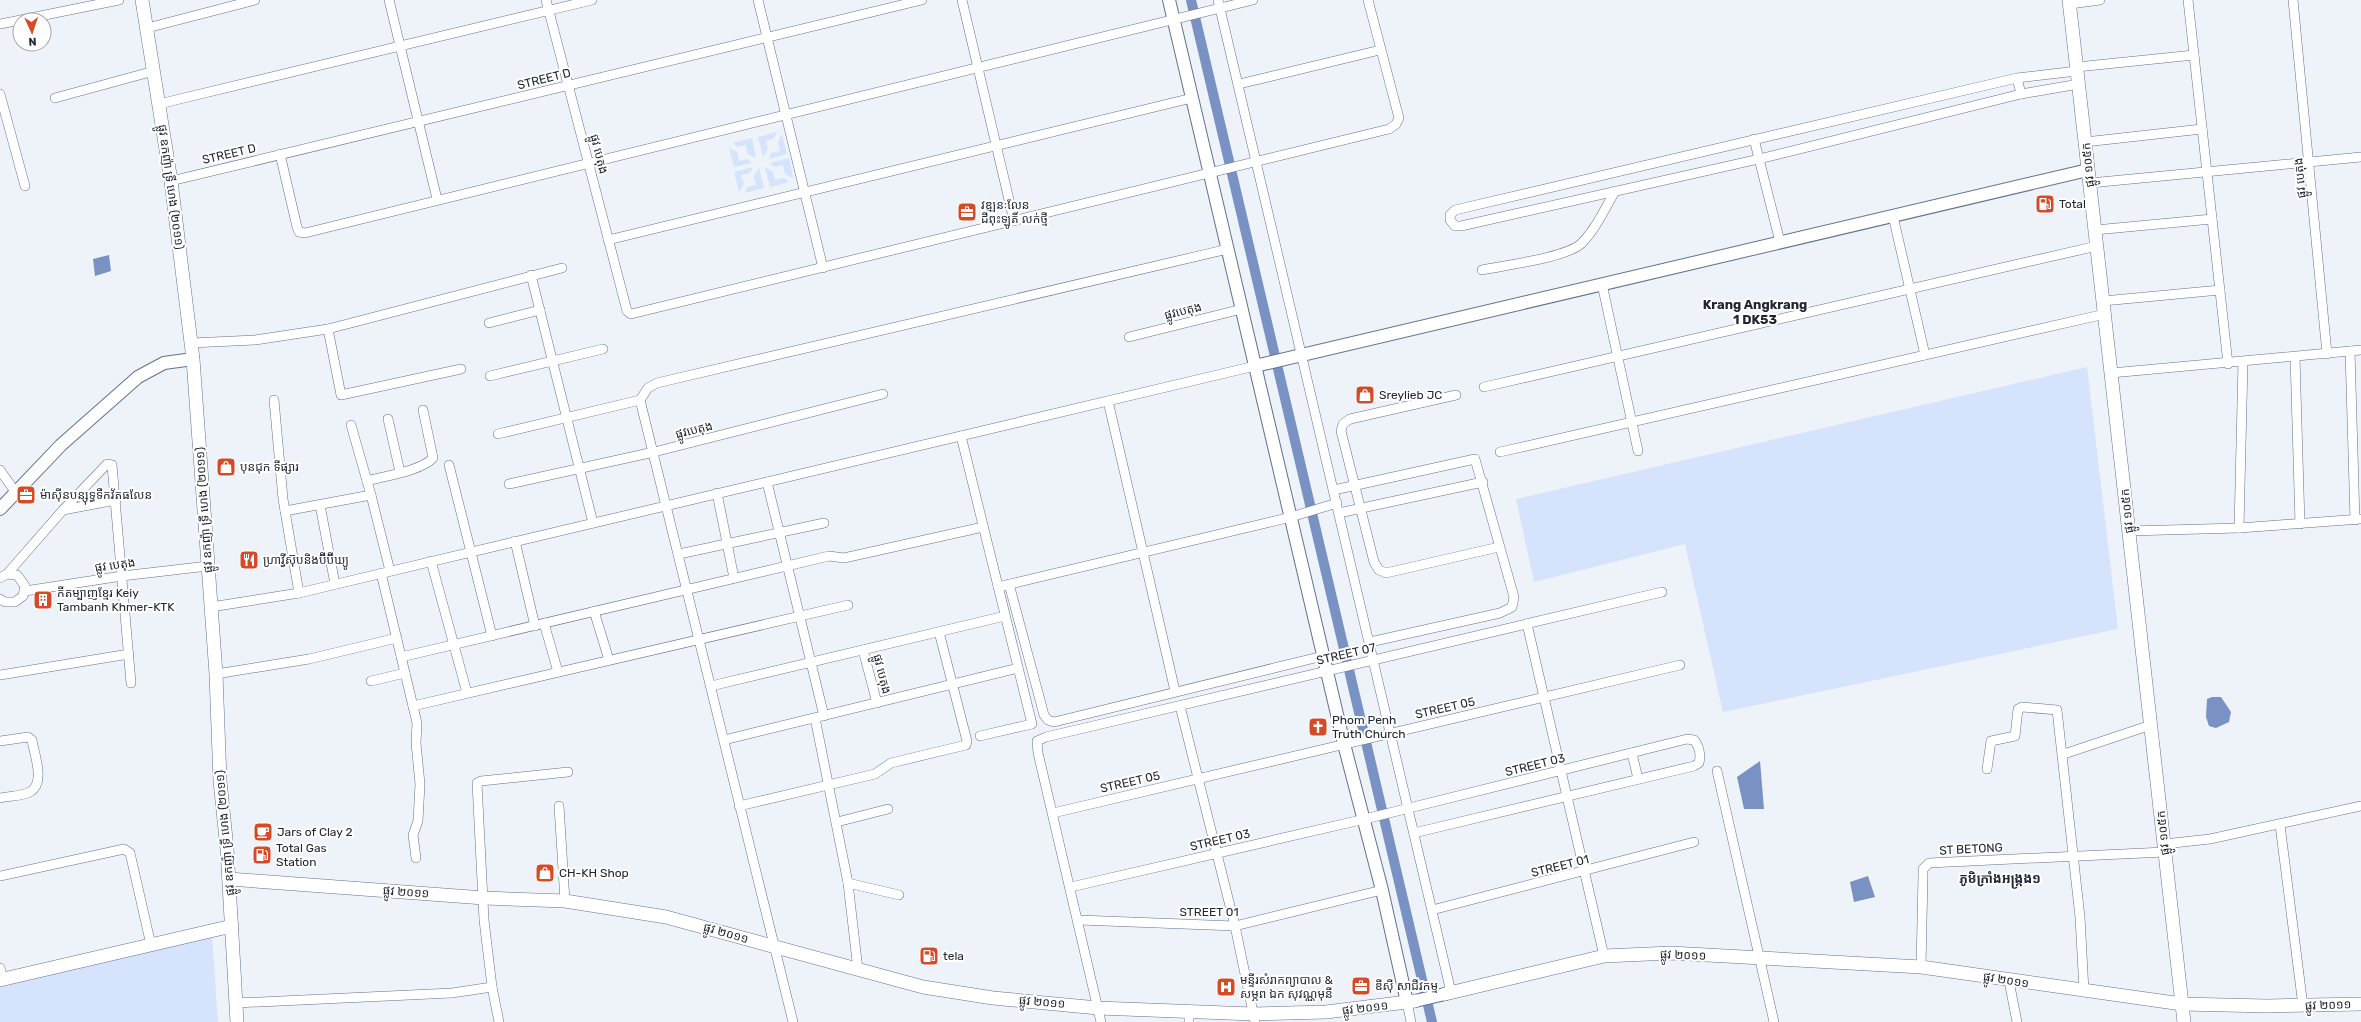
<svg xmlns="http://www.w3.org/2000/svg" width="2361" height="1022" viewBox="0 0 2361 1022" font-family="Rubik,'Noto Sans Khmer',sans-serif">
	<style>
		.green { fill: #d5e3fd }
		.water { fill: #7992c3 }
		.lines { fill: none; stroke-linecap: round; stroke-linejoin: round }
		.canal { stroke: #7992c3; stroke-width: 10 }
		.minor-casing { stroke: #62728f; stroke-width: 10 }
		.tertiary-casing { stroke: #62728f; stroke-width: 14 }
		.secondary-casing { stroke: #62728f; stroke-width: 14 }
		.minor { stroke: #fff; stroke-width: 9 }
		.tertiary { stroke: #fff; stroke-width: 12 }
		.secondary { stroke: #fff; stroke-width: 13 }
		.labels { text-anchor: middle; stroke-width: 4; stroke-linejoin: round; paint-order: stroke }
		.street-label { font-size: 12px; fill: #202733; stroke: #fff }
		.poi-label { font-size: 12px; fill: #202733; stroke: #fff; text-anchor: start }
		.neighbourhood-label { font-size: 13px; font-weight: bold; fill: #202733; stroke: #fff }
	</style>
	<rect width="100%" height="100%" fill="#eef2f9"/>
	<!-- green -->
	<g class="green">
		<path d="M777,132L774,138L766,141L768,149L763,157L758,137Z"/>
		<path d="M782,134L787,154L769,159L771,153L780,151L778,142Z"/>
		<path d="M752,138L756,158L748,154L746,145L737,147L733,143Z"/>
		<path d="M729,148L737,152L739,161L748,159L752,163L734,167Z"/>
		<path d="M789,158L793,178L785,174L783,165L774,167L770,163Z"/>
		<path d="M753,167L750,173L741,175L744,184L739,192L734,172Z"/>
		<path d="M765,167L773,172L775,180L784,178L789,182L770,187Z"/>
		<path d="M759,168L764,188L745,193L747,187L756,185L754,176Z"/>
		<path d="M2087,367L2118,629L1723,712L1685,544L1534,582L1516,499Z"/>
		<path d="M212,937L218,1022H0V987Z"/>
	</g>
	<!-- water -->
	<g class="water">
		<path d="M109,255L111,271L95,276L93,259Z"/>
		<path d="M2212,697H2221L2231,712L2229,722L2216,728L2209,726L2206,717L2207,699Z"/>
		<path d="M1760,761L1764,809H1744L1737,777Z"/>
		<path d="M1868,876L1875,897L1854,902L1850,882Z"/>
	</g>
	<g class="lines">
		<!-- canal -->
		<path class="canal" d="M1191,0L1432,1022"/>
		<!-- minor casing -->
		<g class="minor-casing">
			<g id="minor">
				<path d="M389,0L437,199"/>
				<path d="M546,0L627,311L631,314L1389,129L1396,124L1399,118L1368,0"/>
				<path d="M758,0L823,268"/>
				<path d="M962,0L1014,221"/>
				<path d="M1218,0L1451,992"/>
				<path d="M2188,0L2228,364"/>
				<path d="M2293,0L2327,354"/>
				<path d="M2070,4L2100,0"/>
				<path d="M0,24L119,0"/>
				<path d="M147,28L255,0"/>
				<path d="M2077,67L2194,55"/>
				<path d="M2017,78L2021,94L1759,159L1461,226H1455L1450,220V215L1455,210L2017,78L2077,71"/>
				<path d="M1239,84L1380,50"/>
				<path d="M0,94L25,186"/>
				<path d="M2021,94L2079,84"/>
				<path d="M55,98L154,71"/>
				<path d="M159,104L592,0"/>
				<path d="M1754,139L1780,242"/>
				<path d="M2085,142L2202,129"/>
				<path d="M280,154L297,227L299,232L305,233L1253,0"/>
				<path d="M171,181L922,0"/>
				<path d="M2090,183L2361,157"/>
				<path d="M1893,216L1925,355"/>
				<path d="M2095,230L2212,219"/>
				<path d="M608,240L1192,98"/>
				<path d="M1482,270C1506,265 1566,258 1582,243C1596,228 1605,209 1615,191"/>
				<path d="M531,275L593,523"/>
				<path d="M1602,284L1638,451"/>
				<path d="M2103,301L2220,290"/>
				<path d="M489,323L540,310"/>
				<path d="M328,329L341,395L461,369"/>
				<path d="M1129,337L1242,309"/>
				<path d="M191,343L255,340L328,329L562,268"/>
				<path d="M2350,351L2355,520"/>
				<path d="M2295,357L2300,524"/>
				<path d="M2111,373L2361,350"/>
				<path d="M490,376L603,349"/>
				<path d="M1484,387L2097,246"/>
				<path d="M1456,395L1350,419L1343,424L1341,431L1374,562L1379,570L1386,573L1499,547"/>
				<path d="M274,400L283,499L299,593"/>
				<path d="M640,400L793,1022"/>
				<path d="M1108,401L1175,691"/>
				<path d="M388,419L400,472"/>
				<path d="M351,425L371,495L390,571"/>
				<path d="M498,434L640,400L648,388L657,383L1228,249"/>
				<path d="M961,436L1032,724L980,736"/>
				<path d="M1500,452L2105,314"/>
				<path d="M449,465L492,636"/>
				<path d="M0,470L16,493"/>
				<path d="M367,481C384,476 421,471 433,458L423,410"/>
				<path d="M767,482L824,716"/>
				<path d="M509,484L654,452L883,394"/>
				<path d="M1334,490L1475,459L1514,597L1512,607L1500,613L1370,642"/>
				<path d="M717,493L734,578"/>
				<path d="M320,505L335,584"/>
				<path d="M63,510L116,500"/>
				<path d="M285,511L371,495"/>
				<path d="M1339,513L1483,482"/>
				<path d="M2239,528L2243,362"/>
				<path d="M2129,531L2239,528L2361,519"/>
				<path d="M515,541L535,626"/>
				<path d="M679,554L824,523"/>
				<path d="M431,561L467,693"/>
				<path d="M381,573L417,723L416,743L420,784L418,821L413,835L416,858"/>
				<path d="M7,574L63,510L107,464L112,465L131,683"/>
				<path d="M0,578L7,574L17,575L25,586L23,596L15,602H5L0,599"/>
				<path d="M1009,584L1044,715L1048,720L1054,722L1323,656"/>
				<path d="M998,587L1291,517L1337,503"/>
				<path d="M25,591L122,576L208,566"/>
				<path d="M211,607L299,593L1255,366"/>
				<path d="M594,611L609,660"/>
				<path d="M544,623L558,672"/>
				<path d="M1527,624L1604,956"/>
				<path d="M863,650L877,703"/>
				<path d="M401,657L829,556L844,558L983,527"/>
				<path d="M216,674L309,659L397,638"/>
				<path d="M0,675L129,654"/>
				<path d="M371,681L405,673"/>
				<path d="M711,686L1005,616"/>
				<path d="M413,706L848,605"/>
				<path d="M1180,706L1235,926L1255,1022"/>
				<path d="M815,718L848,883L858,970"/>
				<path d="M724,740L1018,668"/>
				<path d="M0,741L28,737L32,740C34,754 46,783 30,792C23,796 9,796 0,798"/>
				<path d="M1632,753L1638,779"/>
				<path d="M2064,754L2151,725"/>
				<path d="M1987,769L1991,741L2015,736L2018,709L2022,707L2057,710L2080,917L2084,991"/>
				<path d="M1717,771L1774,1022"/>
				<path d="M559,806L565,901"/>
				<path d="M739,806L875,774L891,763L966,745L967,741L939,632"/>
				<path d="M1053,813L1680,665"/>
				<path d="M837,822L888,809"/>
				<path d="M2280,825L2303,1006"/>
				<path d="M2164,844L2210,839L2361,806"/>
				<path d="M0,876L124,849L130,853L151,945"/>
				<path d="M848,883L899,895"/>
				<path d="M1071,887L1365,819L1687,739L1694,740C1699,746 1701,755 1699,763L1694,766L1414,833"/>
				<path d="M1432,910L1694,842"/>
				<path d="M1079,920L1235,926L1382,890"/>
				<path d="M1921,967L1923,876V869L1929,863L2165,852"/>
				<path d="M0,968L3,979"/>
				<path d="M2009,981L2017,1022"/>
				<path d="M1407,1002L1411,1022"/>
				<path d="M236,1003L452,993L492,987"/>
				<path d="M1189,1013V1022"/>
				<path d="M499,1022L492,987L484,920L477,783L481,781L568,772"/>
				<path d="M1101,1022L1038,753L1037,741L1046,737L1662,592"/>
			</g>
		</g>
		<!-- tertiary casing -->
		<g class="tertiary-casing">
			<g id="tertiary">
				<path d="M1169,0L1344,744L1382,890L1407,1002"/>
				<path d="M1255,366L2088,170"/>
				<path d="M0,509L61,445L138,377L164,363L193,359"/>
				<path d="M1415,1001L1445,994"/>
			</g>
		</g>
		<!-- secondary casing -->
		<g class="secondary-casing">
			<g id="secondary">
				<path d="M142,0L171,181L193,359L216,674L220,781L227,849L237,1022"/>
				<path d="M2069,0L2184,1022"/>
				<path d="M229,879L484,898L565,901L666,917L923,987L993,998L1098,1008L1253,1014L1326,1012L1415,1001"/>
				<path d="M0,980L232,926"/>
				<path d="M1445,994L1604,956L1671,953L1921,967L2182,1004L2267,1006L2361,1004"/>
			</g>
		</g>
		<!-- minor -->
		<use href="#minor" class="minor"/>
		<!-- tertiary -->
		<use href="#tertiary" class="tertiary"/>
		<!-- secondary -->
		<use href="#secondary" class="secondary"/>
	</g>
	<!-- icons -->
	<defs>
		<g id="fuel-square" transform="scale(1)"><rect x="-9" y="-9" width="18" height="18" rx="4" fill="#d54b27" stroke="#fff"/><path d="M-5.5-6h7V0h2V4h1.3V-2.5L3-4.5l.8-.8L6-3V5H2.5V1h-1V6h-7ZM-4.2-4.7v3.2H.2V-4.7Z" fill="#fff"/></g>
		<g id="office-square" transform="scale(1)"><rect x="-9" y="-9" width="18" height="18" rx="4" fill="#d54b27" stroke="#fff"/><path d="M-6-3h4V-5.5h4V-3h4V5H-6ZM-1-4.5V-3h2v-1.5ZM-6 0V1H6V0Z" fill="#fff"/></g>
		<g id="shop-square" transform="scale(1)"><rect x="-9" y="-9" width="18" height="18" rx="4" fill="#d54b27" stroke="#fff"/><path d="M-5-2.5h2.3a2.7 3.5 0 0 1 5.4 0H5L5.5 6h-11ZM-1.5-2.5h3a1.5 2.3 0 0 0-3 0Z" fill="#fff"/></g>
		<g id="restaurant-square" transform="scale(1)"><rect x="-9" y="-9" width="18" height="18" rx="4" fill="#d54b27" stroke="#fff"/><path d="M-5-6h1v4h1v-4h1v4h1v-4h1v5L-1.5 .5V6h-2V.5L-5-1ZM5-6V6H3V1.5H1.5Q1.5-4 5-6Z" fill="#fff"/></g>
		<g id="building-square" transform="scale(1)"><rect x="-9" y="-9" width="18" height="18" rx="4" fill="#d54b27" stroke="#fff"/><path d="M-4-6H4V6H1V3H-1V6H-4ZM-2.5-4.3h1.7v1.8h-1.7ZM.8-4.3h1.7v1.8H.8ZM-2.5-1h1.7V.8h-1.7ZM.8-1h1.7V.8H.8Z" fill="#fff"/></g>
		<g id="church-square" transform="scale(1)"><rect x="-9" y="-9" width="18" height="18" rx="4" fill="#d54b27" stroke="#fff"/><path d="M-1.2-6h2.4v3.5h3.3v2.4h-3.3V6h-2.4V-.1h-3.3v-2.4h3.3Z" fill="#fff"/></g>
		<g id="cafe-square" transform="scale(1)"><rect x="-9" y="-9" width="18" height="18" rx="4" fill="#d54b27" stroke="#fff"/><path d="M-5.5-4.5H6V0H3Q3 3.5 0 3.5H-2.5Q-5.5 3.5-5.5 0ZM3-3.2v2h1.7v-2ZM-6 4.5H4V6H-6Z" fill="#fff"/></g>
		<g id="hospital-square" transform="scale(1)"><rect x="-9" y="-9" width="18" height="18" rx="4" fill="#d54b27" stroke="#fff"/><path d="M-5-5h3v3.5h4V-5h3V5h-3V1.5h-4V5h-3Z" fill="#fff"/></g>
	</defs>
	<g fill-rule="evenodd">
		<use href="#fuel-square" x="2045" y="204"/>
		<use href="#office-square" x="967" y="212"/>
		<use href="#shop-square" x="1365" y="395"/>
		<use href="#shop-square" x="226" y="467"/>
		<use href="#office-square" x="26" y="495"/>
		<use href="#restaurant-square" x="249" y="560"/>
		<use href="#building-square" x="43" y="600"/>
		<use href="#church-square" x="1318" y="727"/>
		<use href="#cafe-square" x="263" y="832"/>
		<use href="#fuel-square" x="262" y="855"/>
		<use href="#shop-square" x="545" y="873"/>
		<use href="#fuel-square" x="929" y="956"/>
		<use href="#office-square" x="1361" y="986"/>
		<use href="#hospital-square" x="1226" y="987"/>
	</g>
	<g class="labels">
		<!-- street labels -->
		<g class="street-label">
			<text transform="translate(544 79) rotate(-14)" y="4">STREET D</text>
			<text transform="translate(229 154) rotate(-13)" y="4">STREET D</text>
			<text transform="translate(599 154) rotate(76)" y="4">ផ្លូវ បេតុង</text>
			<text transform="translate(2088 165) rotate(-96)" y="4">ផ្លូវ ១០៥ក</text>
			<text transform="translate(2300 178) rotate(-95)" y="4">ផ្លូវ បេតុង</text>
			<text transform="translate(171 187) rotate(82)" y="4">ផ្លូវ ឧកញ៉ា ទ្រី ហេង (២០១១)</text>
			<text transform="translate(1183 311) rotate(-14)" y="4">ផ្លូវបេតុង</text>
			<text transform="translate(694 430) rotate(-14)" y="4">ផ្លូវបេតុង</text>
			<text transform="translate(204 510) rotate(-94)" y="4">ផ្លូវ ឧកញ៉ា ទ្រី ហេង (២០១១)</text>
			<text transform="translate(2127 511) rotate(-96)" y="4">ផ្លូវ ១០៥ក</text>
			<text transform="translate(115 565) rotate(-8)" y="4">ផ្លូវ បេតុង</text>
			<text transform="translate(1346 654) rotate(-13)" y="4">STREET 07</text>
			<text transform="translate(882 674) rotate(76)" y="4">ផ្លូវ បេតុង</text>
			<text transform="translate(1445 708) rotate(-13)" y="4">STREET 05</text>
			<text transform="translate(1535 765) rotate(-14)" y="4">STREET 03</text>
			<text transform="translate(1130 782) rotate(-13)" y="4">STREET 05</text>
			<text transform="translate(225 833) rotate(-95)" y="4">ផ្លូវ ឧកញ៉ា ទ្រី ហេង (២០១១)</text>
			<text transform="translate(2163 833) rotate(-96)" y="4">ផ្លូវ ១០៥ក</text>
			<text transform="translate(1220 840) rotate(-13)" y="4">STREET 03</text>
			<text transform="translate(1971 849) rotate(-3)" y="4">ST BETONG</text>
			<text transform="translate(1560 866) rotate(-14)" y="4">STREET 01</text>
			<text transform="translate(406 892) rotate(4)" y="4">ផ្លូវ ២០១១</text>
			<text x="1209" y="916">STREET 01</text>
			<text transform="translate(726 933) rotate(16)" y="4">ផ្លូវ ២០១១</text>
			<text transform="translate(1683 955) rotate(2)" y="4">ផ្លូវ ២០១១</text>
			<text transform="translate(2006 980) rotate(9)" y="4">ផ្លូវ ២០១១</text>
			<text transform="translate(1042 1002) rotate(5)" y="4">ផ្លូវ ២០១១</text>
			<text transform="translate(2328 1005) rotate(-2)" y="4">ផ្លូវ ២០១១</text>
			<text transform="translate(1365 1008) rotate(-7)" y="4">ផ្លូវ ២០១១</text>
		</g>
		<!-- poi labels -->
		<g class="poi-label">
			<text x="2059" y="208">Total</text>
			<text x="981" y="209">វឌ្ឍនៈលែន<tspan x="981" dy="14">ដីពុះឡូតិ៍ លក់ថ្មី</tspan></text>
			<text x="1379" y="399">Sreylieb JC</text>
			<text x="240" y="471">បុនជុក ទីផ្សារ</text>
			<text x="40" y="499">ម៉ាស៊ីនបន្សុទ្ធទឹកវ័តធលែន</text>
			<text x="263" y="564">ហ្រាវ្វីស៊ុបនិងប៊ីប៊ីឃ្យូ</text>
			<text x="57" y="597">កីតម្បាញខ្មែរ Keiy<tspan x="57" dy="14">Tambanh Khmer-KTK</tspan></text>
			<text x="1332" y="724">Phom Penh<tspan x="1332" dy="14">Truth Church</tspan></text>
			<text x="277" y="836">Jars of Clay 2</text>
			<text x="276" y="852">Total Gas<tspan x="276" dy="14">Station</tspan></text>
			<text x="559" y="877">CH-KH Shop</text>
			<text x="943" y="960">tela</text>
			<text x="1240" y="984">មន្ទីរសំរាកព្យាបាល &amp;<tspan x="1240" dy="14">សម្ភព ឯក សុវណ្ណមុនី</tspan></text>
			<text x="1375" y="990">ឌីស៊ី សាជីវកម្ម</text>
		</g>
		<!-- neighbourhood labels -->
		<g class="neighbourhood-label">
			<text x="1755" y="309">Krang Angkrang<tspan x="1755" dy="15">1 DK53</tspan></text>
			<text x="2000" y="883">ភូមិក្រាំងអង្រ្កង១</text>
		</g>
	</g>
	<!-- north arrow -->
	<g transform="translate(32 32) rotate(177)"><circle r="19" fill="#ffffff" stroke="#a6a9ad"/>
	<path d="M0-3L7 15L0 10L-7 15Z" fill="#d54b27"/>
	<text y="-6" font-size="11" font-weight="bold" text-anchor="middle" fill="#202733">N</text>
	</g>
</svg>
